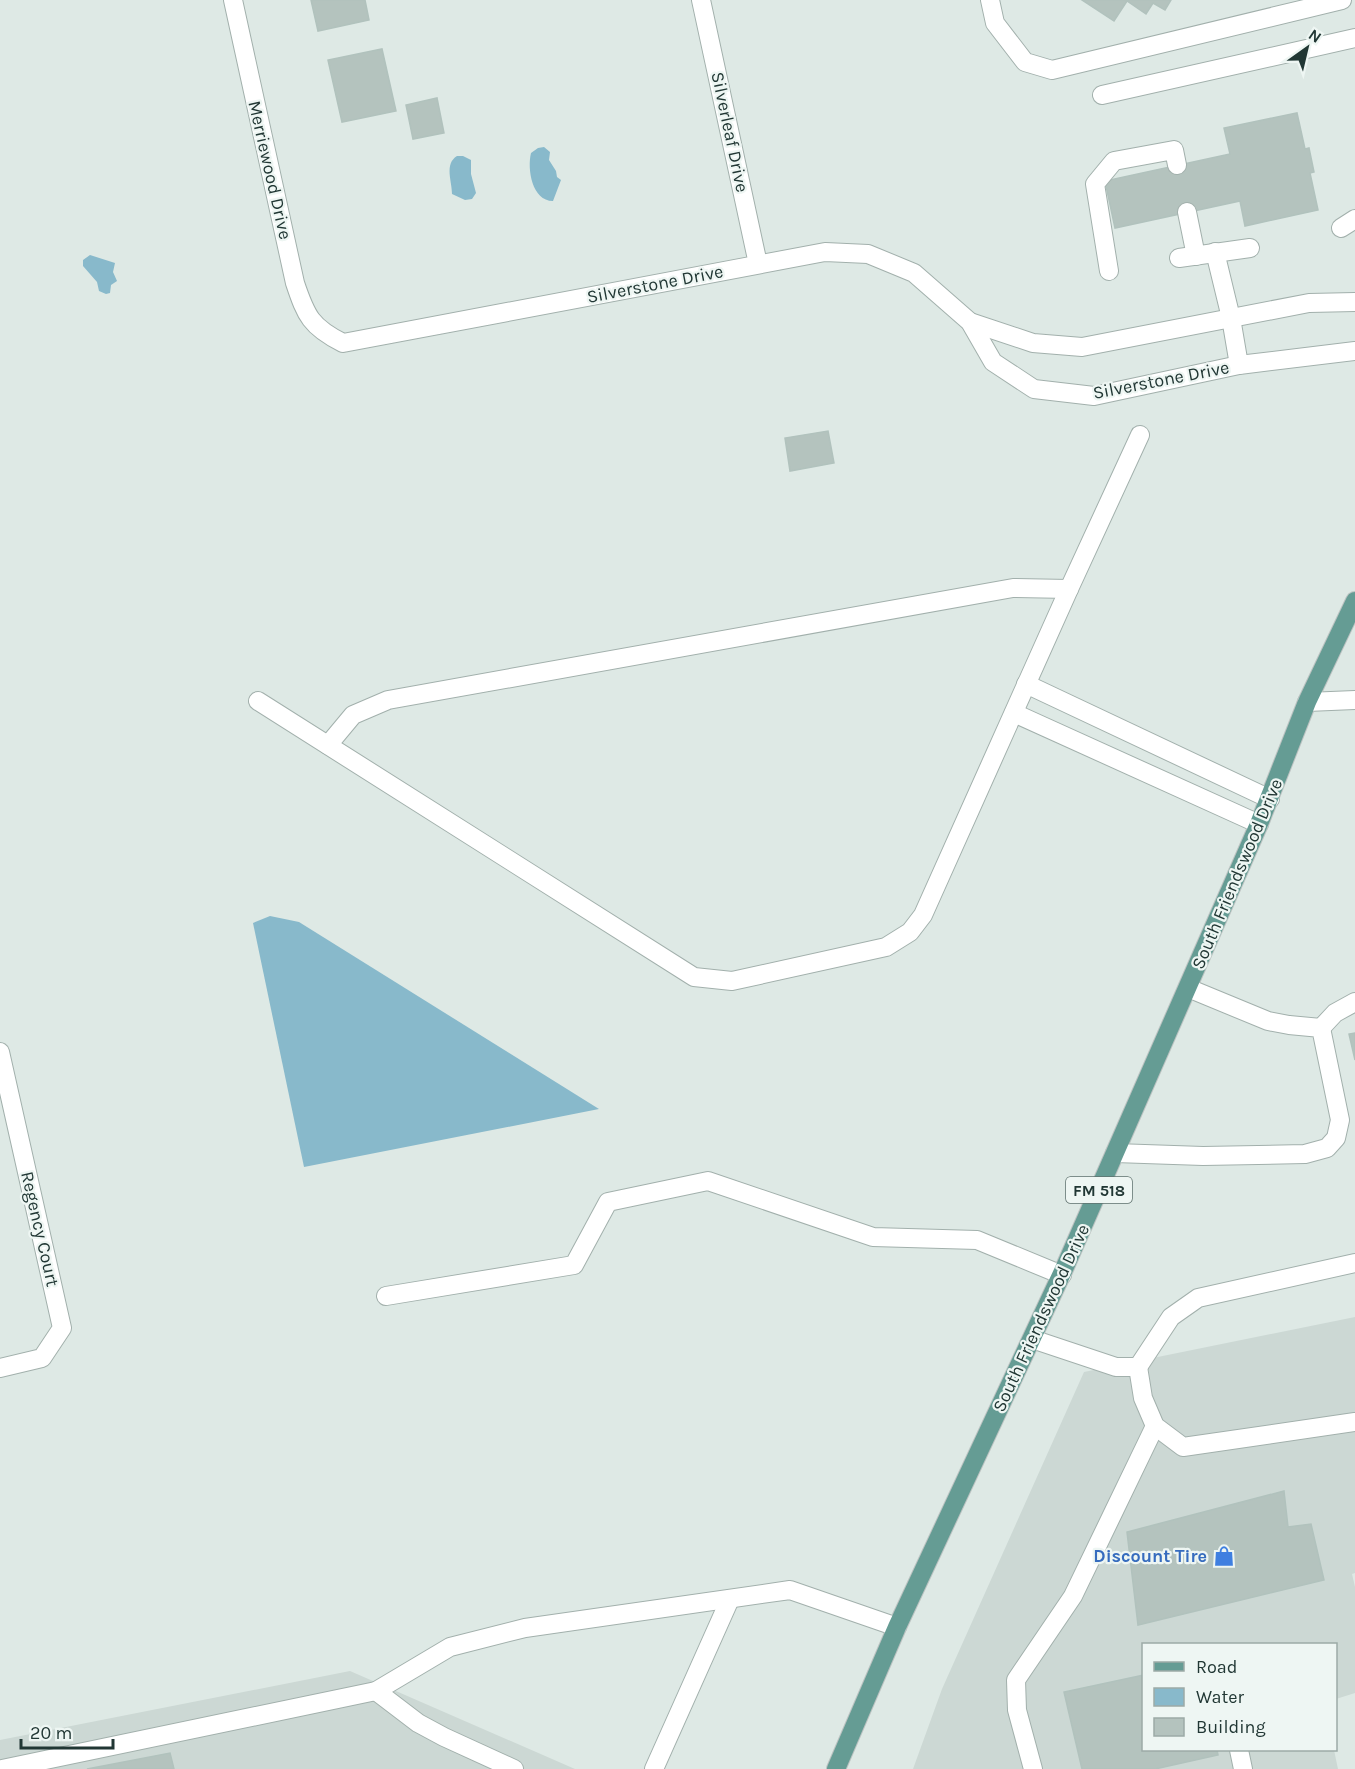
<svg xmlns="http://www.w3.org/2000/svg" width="1355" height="1769" viewBox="0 0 1355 1769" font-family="Karla,sans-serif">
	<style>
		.built { fill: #ccd8d4 }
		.water { fill: #88b9cb }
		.building { fill: #b4c3be; stroke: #b1c2bd; stroke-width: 1.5 }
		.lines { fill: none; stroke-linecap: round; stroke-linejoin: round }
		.lane-casing { stroke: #a2b0ac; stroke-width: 20 }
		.street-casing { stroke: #a2b0ac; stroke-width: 20 }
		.primary-casing { stroke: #bcc3c2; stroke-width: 20 }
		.lane { stroke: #fff; stroke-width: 18 }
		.street { stroke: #fff; stroke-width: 18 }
		.primary { stroke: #659c94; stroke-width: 18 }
		.labels { text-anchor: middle; stroke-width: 4.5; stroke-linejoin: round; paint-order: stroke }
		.shield { fill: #eef6f3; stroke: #5e706d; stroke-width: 1.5 }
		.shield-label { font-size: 16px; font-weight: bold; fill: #213734 }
		.street-label { font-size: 18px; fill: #213734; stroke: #eef6f3 }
		.shop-label { font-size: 18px; font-weight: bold; fill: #366cbe; stroke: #eef6f3; text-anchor: end }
	</style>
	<rect width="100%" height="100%" fill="#dee9e5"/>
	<!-- built -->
	<g class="built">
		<path d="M1355,1317V1573L1352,1574L1355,1587V1693L1336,1699V1644H1144V1750H1334L1338,1769H913L942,1689L1084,1372Z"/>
		<path d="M350,1671L575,1769H0V1740Z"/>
	</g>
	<!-- water -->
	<g class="water">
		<path d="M544,147L550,152L549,160L556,171L557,177L561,180L553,201C532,201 527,169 531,153L538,148Z"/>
		<path d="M457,156H463L471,160V174L476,193L472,199L465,200L452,194C452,181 444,164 457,156Z"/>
		<path d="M90,255L115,263L113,272L117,281L111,285L110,293L106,294L99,291L97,282L83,266V260Z"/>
		<path d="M270,916L299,922L599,1109L304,1167L253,923Z"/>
	</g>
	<!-- building -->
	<g class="building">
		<path d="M311,0H365L369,20L318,31Z"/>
		<path d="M1082,0H1171L1165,10L1153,3L1146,14L1127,1L1114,21Z"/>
		<path d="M382,49L396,111L342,122L328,60Z"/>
		<path d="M437,98L444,133L413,139L406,105Z"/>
		<path d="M1297,113L1305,149L1309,148L1314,172L1310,173L1318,210L1245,226L1240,201L1115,228L1105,181L1230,154L1224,128Z"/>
		<path d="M828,431L834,463L790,471L785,438Z"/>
		<path d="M1355,1033V1060L1349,1034Z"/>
		<path d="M1284,1491L1288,1527L1311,1524L1324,1580L1138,1625L1127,1532Z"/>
		<path d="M1144,1675V1750H1217L1218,1755L1155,1769H1082L1064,1692Z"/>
		<path d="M170,1753L174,1769H87Z"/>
	</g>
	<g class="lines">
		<!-- lane casing -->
		<g class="lane-casing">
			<g id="lane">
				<path d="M990,0L995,23L1025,62L1052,70L1342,0"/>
				<path d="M1102,95L1355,38"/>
				<path d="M1187,212L1196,256"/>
				<path d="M1341,228L1355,219"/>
				<path d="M1215,252L1231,318"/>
				<path d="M1179,258L1250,248"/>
				<path d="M1109,271L1095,184L1114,161L1174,150L1177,165"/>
				<path d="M1026,684L1270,799"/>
				<path d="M258,701L694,977L732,981L886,947L910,932L923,915L1069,589L1140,435"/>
				<path d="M1307,702L1355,700"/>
				<path d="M1014,713L1259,824"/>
				<path d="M328,745L353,715L388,700L1013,588L1069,589"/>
				<path d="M1321,1028L1335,1013L1355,1002"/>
				<path d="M1115,1153L1203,1156L1305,1154L1327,1148L1336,1138L1340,1120L1321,1028L1289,1025L1268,1021L1188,988"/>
				<path d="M386,1296L574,1265L608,1202L708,1181L873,1237L977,1240L1062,1275"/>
				<path d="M1032,1339L1116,1367H1138L1171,1317L1198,1298L1355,1263"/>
				<path d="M1138,1367L1143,1398L1155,1426L1183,1447L1355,1422"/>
				<path d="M376,1691L418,1723L444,1737L514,1769"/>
				<path d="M1239,1750L1243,1769"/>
				<path d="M2,1769L376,1691L450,1647L525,1628L790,1590L897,1627"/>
				<path d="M654,1769L730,1599"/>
				<path d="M1033,1769L1017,1710L1016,1680L1073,1596L1155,1426"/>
			</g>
		</g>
		<!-- street casing -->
		<g class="street-casing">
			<g id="street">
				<path d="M233,0L295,283C306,316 311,327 343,343L825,252L868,254L914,273L970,322L993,362L1034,389L1094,396L1239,365L1355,351"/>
				<path d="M701,0L758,264"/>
				<path d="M1231,318L1239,365"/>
				<path d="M970,322L1033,343L1082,347L1309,303L1355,302"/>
				<path d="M0,1052L62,1328L42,1358L0,1368"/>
			</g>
		</g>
		<!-- primary casing -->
		<g class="primary-casing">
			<path id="primary" d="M836,1769L897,1627L1064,1269L1259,824L1307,702L1355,601"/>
		</g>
		<!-- lane -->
		<use href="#lane" class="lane"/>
		<!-- street -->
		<use href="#street" class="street"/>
		<!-- primary -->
		<use href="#primary" class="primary"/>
	</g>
	<!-- icons -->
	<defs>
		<g id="shop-bare" transform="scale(1.62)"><path d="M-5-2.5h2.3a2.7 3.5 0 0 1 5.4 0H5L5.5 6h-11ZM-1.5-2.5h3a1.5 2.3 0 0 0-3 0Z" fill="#3f7fe0" stroke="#eef6f3" stroke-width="2.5" paint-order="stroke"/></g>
	</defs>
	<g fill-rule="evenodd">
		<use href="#shop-bare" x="1224" y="1556"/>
	</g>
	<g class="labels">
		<!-- shield labels -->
		<rect class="shield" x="1066" y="1177" width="66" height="26" rx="4.5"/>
		<g class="shield-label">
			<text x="1099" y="1196">FM 518</text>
		</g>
		<!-- street labels -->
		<g class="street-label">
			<text transform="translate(730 132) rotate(78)" y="6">Silverleaf Drive</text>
			<text transform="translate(270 170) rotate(77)" y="6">Merriewood Drive</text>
			<text transform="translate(655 284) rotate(-11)" y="6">Silverstone Drive</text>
			<text transform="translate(1161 380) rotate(-11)" y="6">Silverstone Drive</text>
			<text transform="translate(1237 874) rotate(-67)" y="6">South Friendswood Drive</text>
			<text transform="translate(40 1229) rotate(77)" y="6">Regency Court</text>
			<text transform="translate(1041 1318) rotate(-65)" y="6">South Friendswood Drive</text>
		</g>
		<!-- shop labels -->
		<g class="shop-label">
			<text x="1207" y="1562">Discount Tire</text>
		</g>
	</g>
	<!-- legend -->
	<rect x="1142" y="1643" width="195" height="108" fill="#eef6f3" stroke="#9caaa7" stroke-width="1.5"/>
	<rect x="1154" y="1662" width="30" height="9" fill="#659c94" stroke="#9caaa7" stroke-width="1.5"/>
	<text x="1196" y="1673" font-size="18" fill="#213734">Road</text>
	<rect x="1154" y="1688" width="30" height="18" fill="#88b9cb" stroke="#9caaa7" stroke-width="1.5"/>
	<text x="1196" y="1703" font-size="18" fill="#213734">Water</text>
	<rect x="1154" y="1718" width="30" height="18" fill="#b4c3be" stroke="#9caaa7" stroke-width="1.5"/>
	<text x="1196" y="1733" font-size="18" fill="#213734">Building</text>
	<!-- north arrow -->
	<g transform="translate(1307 48) rotate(34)" stroke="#eef6f3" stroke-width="4.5" paint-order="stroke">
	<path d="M0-4.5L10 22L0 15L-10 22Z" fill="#213734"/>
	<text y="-9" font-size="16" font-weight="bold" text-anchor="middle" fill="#213734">N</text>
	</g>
	<!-- scale -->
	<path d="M21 1739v9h92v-9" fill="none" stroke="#213734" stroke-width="3"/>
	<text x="30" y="1739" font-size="18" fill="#213734" stroke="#eef6f3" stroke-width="4.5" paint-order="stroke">20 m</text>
</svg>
